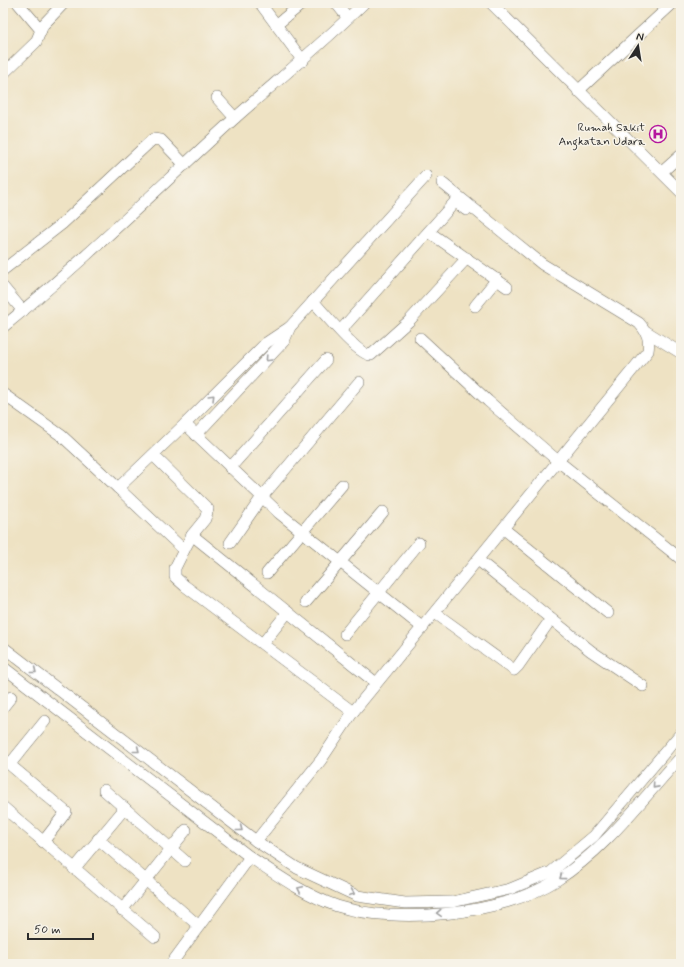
<svg xmlns="http://www.w3.org/2000/svg" width="684" height="967" viewBox="0 0 684 967" font-family="Mynerve,sans-serif">
	<style>
		.lines { fill: none; stroke-linecap: round; stroke-linejoin: round }
		.minor-casing { stroke: #6f6b60; stroke-width: 12 }
		.minor { stroke: #fff; stroke-width: 11 }
		.oneway { stroke: #a0a0a0 }
		.labels { text-anchor: middle; stroke-width: 3; stroke-linejoin: round; paint-order: stroke }
		.poi-label { font-size: 12px; fill: #2b2b2b; stroke: #f7f3e8; text-anchor: end }
	</style>
	<rect width="100%" height="100%" fill="#f7f3e8"/>
	<filter id="ink" filterUnits="userSpaceOnUse"><feTurbulence type="fractalNoise" baseFrequency=".025" numOctaves="2"/><feDisplacementMap in="SourceGraphic" scale="8" xChannelSelector="R" yChannelSelector="G"/><feConvolveMatrix kernelMatrix="1 2 1 2 8 2 1 2 1" color-interpolation-filters="sRGB"/></filter>
	<filter id="wash" filterUnits="userSpaceOnUse"><feTurbulence type="fractalNoise" baseFrequency=".012" numOctaves="4" result="noise"/><feDisplacementMap in="SourceGraphic" scale="16" xChannelSelector="R" yChannelSelector="G"/><feGaussianBlur stdDeviation="0.9" result="paint"/><feColorMatrix in="noise" values="0 0 0 0 0 0 0 0 0 0 0 0 0 0 0 0 0 1.4 0 .05"/><feComposite in="paint" operator="in"/></filter>
	<g filter="url(#wash)">
		<rect width="100%" height="100%" fill="#eee2c3"/>
	</g>
	<g filter="url(#ink)">
		<g class="lines">
			<!-- minor casing -->
			<g class="minor-casing">
				<g id="minor">
					<path d="M18,3L41,30"/>
					<path d="M260,3L303,61"/>
					<path d="M336,3L348,18"/>
					<path d="M491,3L681,192"/>
					<path d="M276,25L303,3"/>
					<path d="M3,74L36,42L43,25L64,3"/>
					<path d="M578,91L673,3"/>
					<path d="M217,98L235,118"/>
					<path d="M662,172L681,155"/>
					<path d="M429,232L507,287"/>
					<path d="M3,270L62,224L153,139L161,140L185,165"/>
					<path d="M3,287L23,311"/>
					<path d="M313,301C323,312 359,356 371,355L409,321L467,258"/>
					<path d="M475,306L497,279"/>
					<path d="M3,327C84,261 158,188 235,118C278,80 323,43 364,3"/>
					<path d="M341,330L454,203H457L466,210"/>
					<path d="M647,332L681,353"/>
					<path d="M420,338L488,401L558,461L681,559"/>
					<path d="M3,394L62,436L118,488L185,424L279,513L423,628"/>
					<path d="M185,424L266,343L290,327"/>
					<path d="M196,435L284,341L290,327L426,176"/>
					<path d="M153,455L208,509L205,519L192,535"/>
					<path d="M230,468L326,360"/>
					<path d="M118,488L184,550L192,535L376,683"/>
					<path d="M504,529L608,613"/>
					<path d="M230,543L262,497L359,382"/>
					<path d="M184,550L175,568V577L185,586L353,712L648,351C650,339 647,332 639,323L542,264L442,183"/>
					<path d="M478,560L591,651L643,686"/>
					<path d="M267,573L342,485"/>
					<path d="M306,602L383,512"/>
					<path d="M435,613L514,670L518,666L551,619"/>
					<path d="M345,634L419,543"/>
					<path d="M263,643L288,612"/>
					<path d="M3,647L256,841L297,868L357,896L405,903L452,902L510,889L551,872L594,836L681,733"/>
					<path d="M3,667L250,857C277,875 305,895 337,906C397,925 502,915 557,880C606,849 642,799 681,757"/>
					<path d="M3,707L11,697"/>
					<path d="M3,759L66,812L43,842"/>
					<path d="M10,764L45,721"/>
					<path d="M104,790L185,861"/>
					<path d="M3,807L155,937"/>
					<path d="M98,839L199,926"/>
					<path d="M256,841L321,760L353,712"/>
					<path d="M74,869L125,808"/>
					<path d="M122,910L186,830"/>
					<path d="M171,964L250,857"/>
				</g>
			</g>
			<!-- minor -->
			<use href="#minor" class="minor"/>
		</g>
		<!-- one-way arrows -->
		<defs><path id="oneway-chevron" d="M-2-3.5L2.5 0L-2 3.5" fill="none" stroke-width="1.6" stroke-linecap="round" stroke-linejoin="round"/></defs>
		<g class="oneway">
			<use href="#oneway-chevron" transform="translate(268 359) rotate(133)"/>
			<use href="#oneway-chevron" transform="translate(212 397) rotate(-45)"/>
			<use href="#oneway-chevron" transform="translate(34 671) rotate(38)"/>
			<use href="#oneway-chevron" transform="translate(137 750) rotate(38)"/>
			<use href="#oneway-chevron" transform="translate(655 786) rotate(132)"/>
			<use href="#oneway-chevron" transform="translate(240 829) rotate(38)"/>
			<use href="#oneway-chevron" transform="translate(562 877) rotate(144)"/>
			<use href="#oneway-chevron" transform="translate(300 889) rotate(-155)"/>
			<use href="#oneway-chevron" transform="translate(352 893) rotate(23)"/>
			<use href="#oneway-chevron" transform="translate(439 913) rotate(176)"/>
		</g>
	</g>
	<!-- icons -->
	<defs>
		<g id="hospital-ring" transform="scale(0.9)"><circle r="9.5" fill="#f7f3e8" stroke="#b5179e" stroke-width="1.5"/><path d="M-5-5h3v3.5h4V-5h3V5h-3V1.5h-4V5h-3Z" fill="#b5179e"/></g>
	</defs>
	<g fill-rule="evenodd">
		<use href="#hospital-ring" x="658" y="134"/>
	</g>
	<g class="labels">
		<!-- poi labels -->
		<g class="poi-label">
			<text x="645" y="131">Rumah Sakit<tspan x="645" dy="14">Angkatan Udara</tspan></text>
		</g>
	</g>
	<!-- margin -->
	<rect width="684" height="967" fill="none" stroke="#f7f3e8" stroke-width="16"/>
	<!-- north arrow -->
	<g transform="translate(638 46) rotate(12)" stroke="#f7f3e8" stroke-width="3" paint-order="stroke">
	<path d="M0-3L7 15L0 10L-7 15Z" fill="#2b2b2b"/>
	<text y="-6" font-size="11" font-weight="bold" text-anchor="middle" fill="#2b2b2b">N</text>
	</g>
	<!-- scale -->
	<path d="M28 933v6h65v-6" fill="none" stroke="#2b2b2b" stroke-width="2"/>
	<text x="34" y="933" font-size="12" fill="#2b2b2b" stroke="#f7f3e8" stroke-width="3" paint-order="stroke">50 m</text>
</svg>
